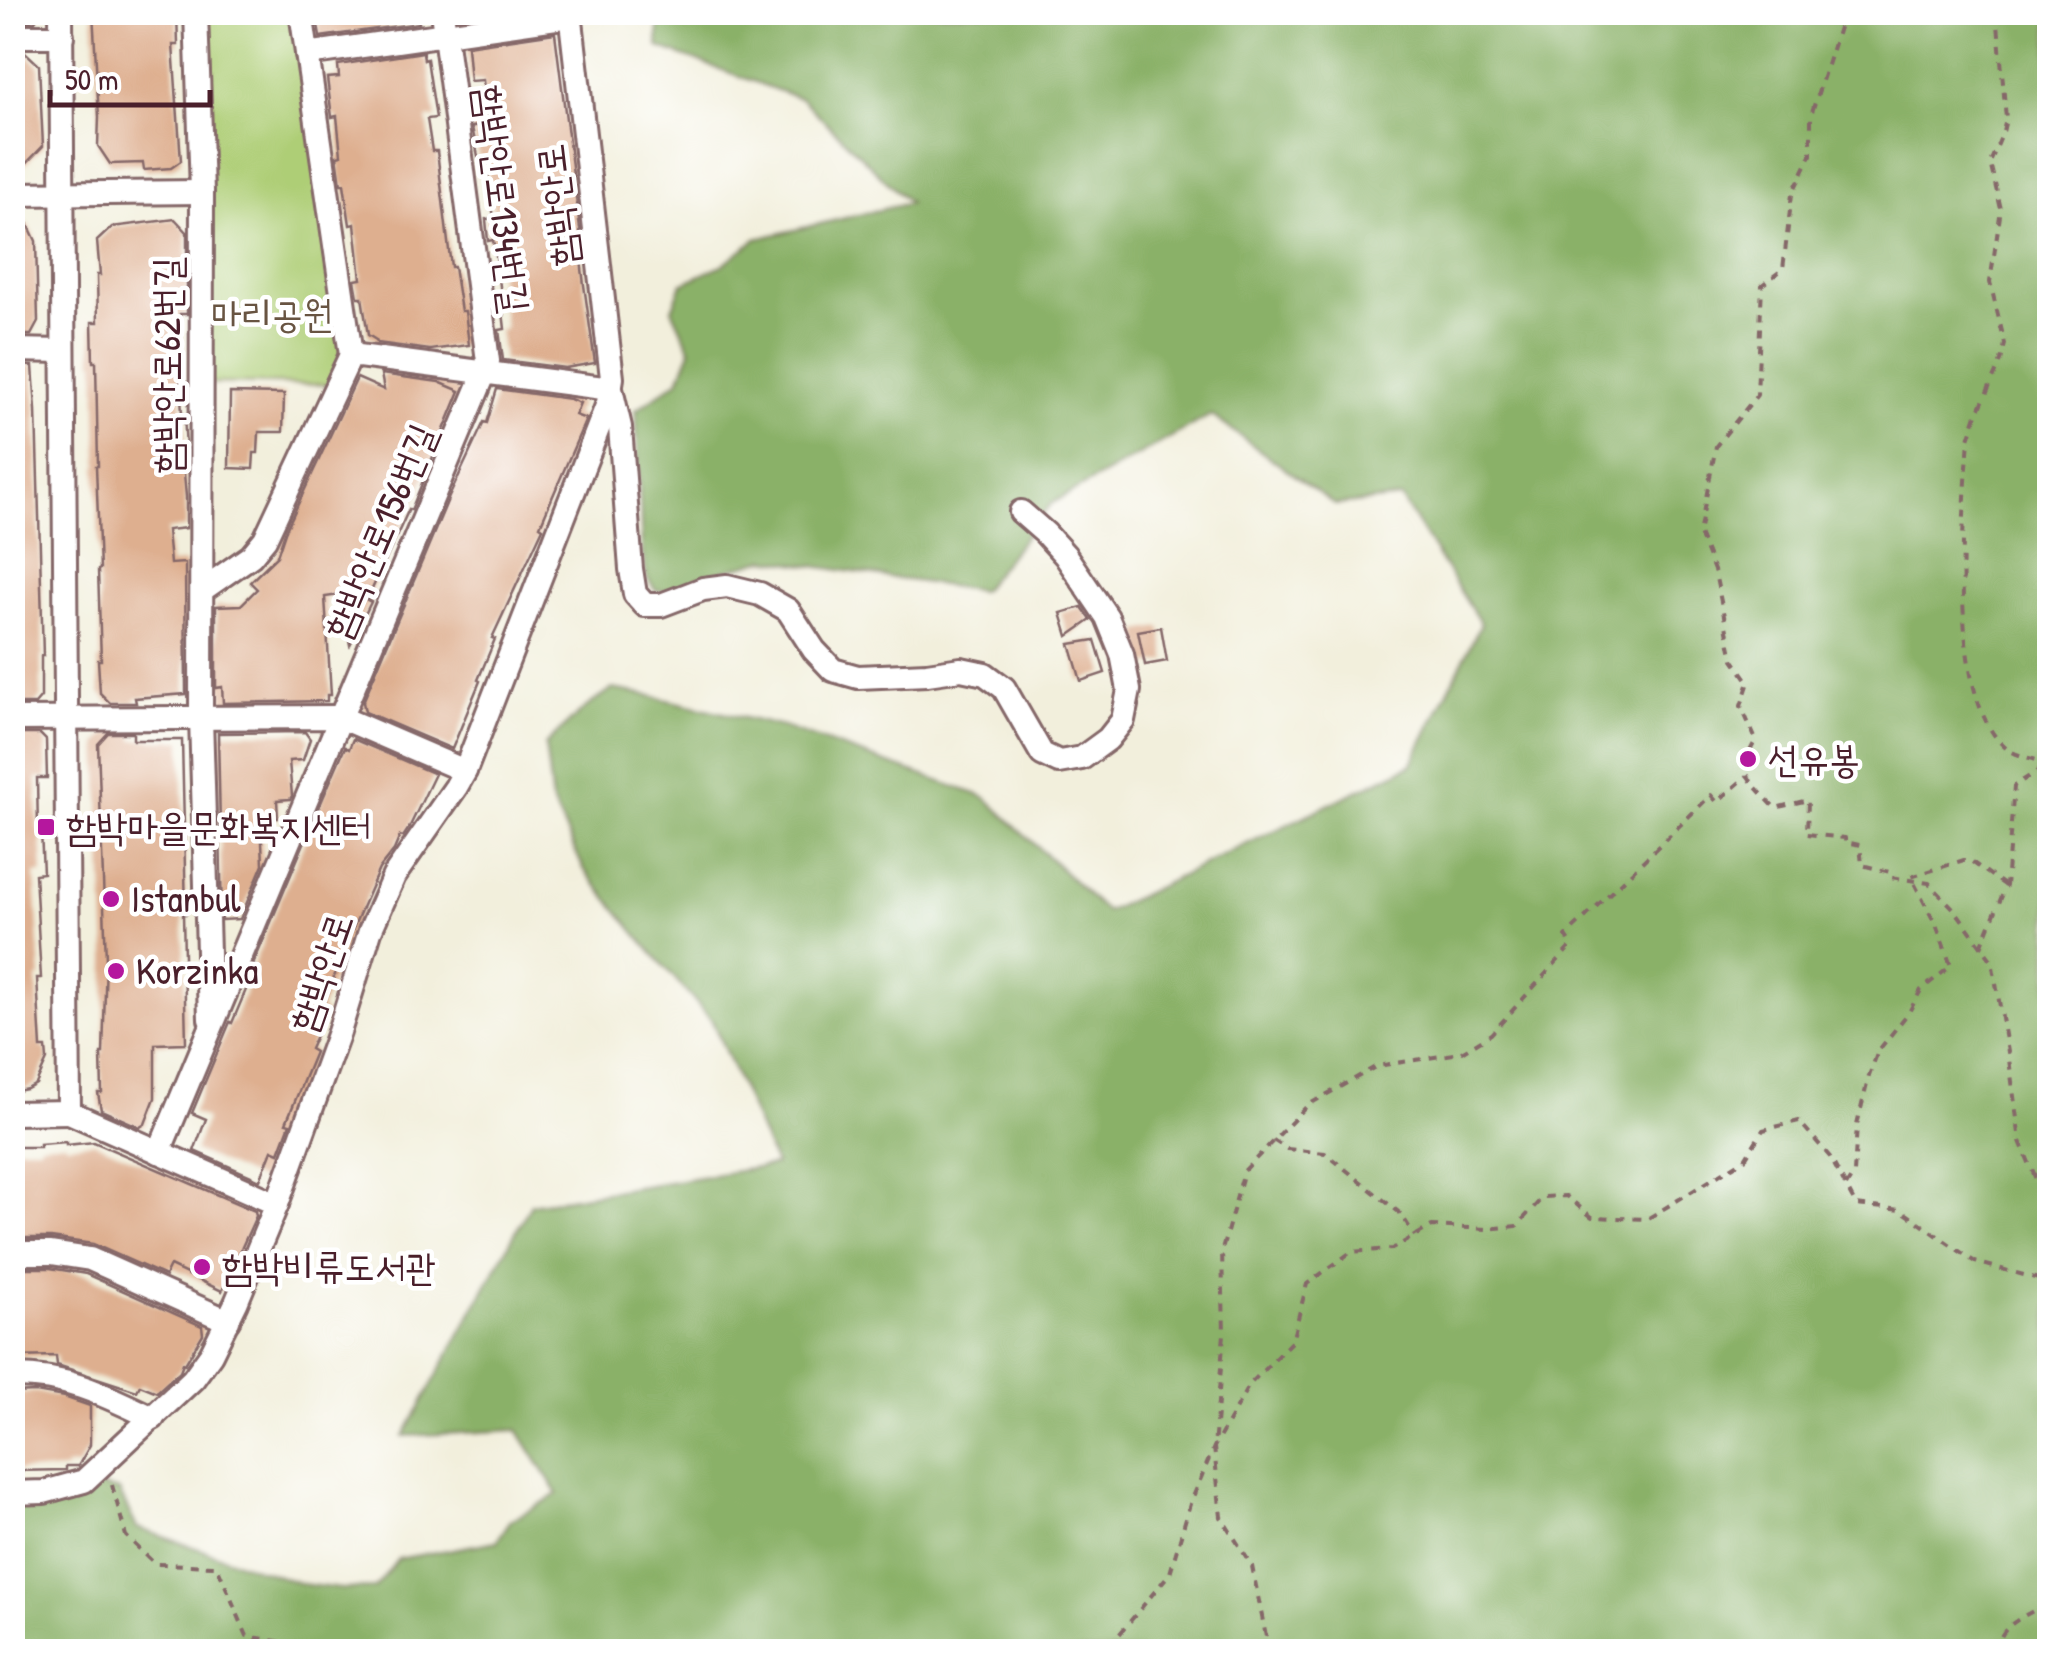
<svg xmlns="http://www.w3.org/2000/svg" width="2062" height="1664" viewBox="0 0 2062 1664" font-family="'Patrick Hand','Poor Story',sans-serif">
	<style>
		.green { fill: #aece76; stroke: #7c7650; stroke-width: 2.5 }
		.forest { fill: #8ab167; stroke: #6a6849; stroke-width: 2.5 }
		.building { fill: #deaf8f }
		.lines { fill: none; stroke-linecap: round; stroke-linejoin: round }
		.minor-casing { stroke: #856869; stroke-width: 28 }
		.path { stroke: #856869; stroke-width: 4; stroke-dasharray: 8 8; stroke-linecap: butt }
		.minor { stroke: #fff; stroke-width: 22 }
		.poi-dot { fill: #b5179e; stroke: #fff; stroke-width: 4 }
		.labels { text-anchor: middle; stroke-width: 9; stroke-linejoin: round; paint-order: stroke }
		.street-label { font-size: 38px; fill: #4a1f2b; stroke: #fff }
		.park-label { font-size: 38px; fill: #685442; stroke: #fff }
		.poi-label { font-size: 38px; fill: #4a1f2b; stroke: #fff; text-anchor: start }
	</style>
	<rect width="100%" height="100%" fill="#fff"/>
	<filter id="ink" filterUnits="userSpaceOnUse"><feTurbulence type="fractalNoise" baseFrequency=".01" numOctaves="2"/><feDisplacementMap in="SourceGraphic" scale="20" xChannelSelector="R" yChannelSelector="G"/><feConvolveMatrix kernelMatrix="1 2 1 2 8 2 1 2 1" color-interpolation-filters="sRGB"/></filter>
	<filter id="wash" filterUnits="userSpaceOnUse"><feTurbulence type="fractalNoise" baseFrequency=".0048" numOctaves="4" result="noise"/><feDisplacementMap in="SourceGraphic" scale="40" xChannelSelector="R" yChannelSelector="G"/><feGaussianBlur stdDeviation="2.25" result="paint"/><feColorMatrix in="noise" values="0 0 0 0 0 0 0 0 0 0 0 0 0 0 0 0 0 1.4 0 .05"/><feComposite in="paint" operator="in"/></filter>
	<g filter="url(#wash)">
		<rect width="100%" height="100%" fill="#f2efdc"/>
		<!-- green -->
		<path class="green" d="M196,13H301L351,355L337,385L202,383Z"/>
		<!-- forest -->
		<path class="forest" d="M659,13H2049V1651L13,1652V1499L99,1486L119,1491L137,1528L302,1584L341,1589L375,1588L398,1559L497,1541L510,1521L558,1494L518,1430L404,1436L531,1204L775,1165L712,1021L643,942L584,869L552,802L545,745L585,708L612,689L642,694L783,727L985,797L1106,912L1411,765L1481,624L1401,498L1335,505L1211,415L1051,504L981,591L766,559L698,578L671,590L656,591L647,578L642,552L636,410L679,380L691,350L672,309L682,284L722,265L756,239L909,203L802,99L658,47Z"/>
		<g id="blocks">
			<!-- building -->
			<g class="building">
				<path d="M12,12H42L35,21H12Z"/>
				<path d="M93,12H177L178,45H173L181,161L171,168L144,170L143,163L110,164L98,146L99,117Z"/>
				<path d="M316,12H418L419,23L320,37Z"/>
				<path d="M555,33L581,237V243H579L584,285L595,363L565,368L503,360L499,330L505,329L497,261L493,240L488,241L486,219L494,218L490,190L486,160L479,161L472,127L488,124L483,80L470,81L467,46Z"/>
				<path d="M12,51H24L39,65L43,146L12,178Z"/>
				<path d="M423,52L424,60L427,59L436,118L427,119L432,151H437L451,267H454L461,311H465L469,345L430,350L377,343L376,340L368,335L362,297H358L355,280L361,279L355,224L350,225L344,184H341L337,156L341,155L337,116L332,117L327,78L339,77L338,65Z"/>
				<path d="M175,219L187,232V314H180L179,360L182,414H184L186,449L182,450L186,497V528L167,530L170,564L185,563L186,694L135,698L136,703H110L100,693L98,660H101L98,570L100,569L96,466H98L96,362H93L92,322H98L97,275H100L97,241L112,227Z"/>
				<path d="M28,224L36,241L38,322L31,335H12V225Z"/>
				<path d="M12,365L33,366L36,410L43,656H41V697L35,704H12Z"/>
				<path d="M381,374L439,382L460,391L411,510L409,509L367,600L371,602L350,645L340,595L325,597L331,695H327V701L223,703L222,687L216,688V606L241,605L257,589L250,582L277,556L285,532L357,378L384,390Z"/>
				<path d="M497,389L570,399L580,403L575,415L586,419L540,526L543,528L492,638L495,639L478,680L480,681L452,749L365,712L363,702L449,497L484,422L487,423Z"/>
				<path d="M230,393L284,394L283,432H259L258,453H254L253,469L229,468Z"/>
				<path d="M1082,607L1091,620L1068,636L1061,613Z"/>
				<path d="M1161,627L1167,661L1145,665L1138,631Z"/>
				<path d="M1095,640L1105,673L1081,681L1070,644Z"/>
				<path d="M305,732L310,739L303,760L289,761L292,796L290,799L277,800L278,818L261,819L263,864L240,919L222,920L218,733Z"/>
				<path d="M108,733H133V740H182L186,914H183L186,1043L155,1044V1098L145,1124L140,1127L101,1110L98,1093H102L101,1053H103L106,960L98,744Z"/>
				<path d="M13,734H40L46,740L47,778H37L38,831H41L43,873L35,874L41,978H37L41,1048H46L47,1060L36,1084L27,1089L12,1092Z"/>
				<path d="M353,739L435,774L409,828L403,837L400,836L394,850L379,869L354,926L321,1010L326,1013L310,1049L315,1052L286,1123L290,1124L279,1153L272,1150L260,1180L194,1151L206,1119L192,1113L230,1022L232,1023L256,966L253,965L323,798L345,747L349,749Z"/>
				<path d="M66,1142V1145L94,1142L255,1211L256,1216L222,1291L170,1266L165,1276L93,1244L51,1238H12V1147H40V1144Z"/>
				<path d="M12,1268H50L86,1274L202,1326L203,1334L185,1364L183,1363L180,1371L157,1392L140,1385L137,1391L57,1365L56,1356L12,1357Z"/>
				<path d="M36,1392L64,1397L90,1406V1445L78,1466H66V1470L12,1471V1393Z"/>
			</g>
		</g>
	</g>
	<g filter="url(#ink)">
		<use href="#blocks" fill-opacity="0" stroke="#856869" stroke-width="2.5"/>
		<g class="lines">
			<!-- minor casing -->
			<g class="minor-casing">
				<g id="minor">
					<path d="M196,12L202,192L201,718L210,1019"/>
					<path d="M301,12L351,355"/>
					<path d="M12,36H62"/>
					<path d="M307,54L570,16"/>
					<path d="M12,194L202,192"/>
					<path d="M12,350L63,351"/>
					<path d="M351,355L611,389L620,427L631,569L635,594L645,605H661L703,589L727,586L760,594L788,610L814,650L833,670L858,677L927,674L961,669L985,674L1004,688L1042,754L1059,762L1082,758L1108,739L1123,720L1129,690L1122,654L1107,617L1065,555L1045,533L1021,512"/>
					<path d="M202,590L251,556L265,539L351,355"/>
					<path d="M12,719L340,717L465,771"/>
					<path d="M69,1112L277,1204"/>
					<path d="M12,1113L69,1112L61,12"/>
					<path d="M159,1152L485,372L488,361L442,12"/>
					<path d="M12,1253H51L90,1259L228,1321"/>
					<path d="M12,1376C66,1375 105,1395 153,1418"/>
					<path d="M12,1493L44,1492L84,1481L193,1379L211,1354L236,1303L277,1204L339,1032L370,931L394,876L456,787L465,771L608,403L612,378L570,12"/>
				</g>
			</g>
			<!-- path -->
			<g class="path">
				<path d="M1844,12L1811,115V155L1792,194L1783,269L1762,285L1757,395L1716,446L1699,534L1715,573L1733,659L1749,682L1741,706L1756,740C1735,775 1751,781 1775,808L1808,800L1807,834L1845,838V842L1860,845L1862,865L1890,872L1891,877L1929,883L1955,910L1992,961L2008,1052L2020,1141L2050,1213"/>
				<path d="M1997,12L2006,119L2003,132L1990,163L2001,209L1990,282L2005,344L2001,361L1976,417L1969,439C1964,512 1946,697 2006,748C2019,758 2034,757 2048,765"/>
				<path d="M1981,947L2006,886L2014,786L2047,765"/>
				<path d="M1273,1140L1287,1149L1325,1153L1401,1214L1415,1236"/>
				<path d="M1846,1186L1854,1173L1857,1125L1869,1076L1878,1051L1909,1012L1921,990L1951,966L1937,927L1911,877L1964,860H1969L2006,886"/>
				<path d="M112,1485L126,1536L155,1564L217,1566L247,1636L305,1646L308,1652"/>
				<path d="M1094,1652L1113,1642L1170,1573L1190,1504L1214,1447L1249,1385L1292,1341L1307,1284L1351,1252L1392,1249L1432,1226L1487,1229L1517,1226L1543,1197L1566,1196L1592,1217L1647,1219L1745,1159L1763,1130L1799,1121L1830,1157L1856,1205L1901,1210L1975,1262L2050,1282"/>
				<path d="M1269,1652L1252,1566L1221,1517L1214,1447L1224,1334L1222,1250L1244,1171L1308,1105L1377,1066L1460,1053L1491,1034L1572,945L1566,936L1711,795L1717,802L1747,776"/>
				<path d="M2001,1652C2000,1645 1999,1641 2002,1635C2010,1620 2036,1611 2050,1601"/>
			</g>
			<!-- minor -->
			<use href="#minor" class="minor"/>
		</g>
	</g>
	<!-- markers -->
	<g class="poi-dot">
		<circle cx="1748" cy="759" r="10"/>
		<rect x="36" y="817" width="20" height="20" rx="5"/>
		<circle cx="111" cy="899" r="10"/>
		<circle cx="116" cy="971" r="10"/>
		<circle cx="202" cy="1267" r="10"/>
	</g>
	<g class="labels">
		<!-- street labels -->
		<g class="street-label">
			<text transform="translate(502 199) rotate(83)" y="13">함박안로134번길</text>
			<text transform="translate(557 205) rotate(-97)" y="13">함박안로</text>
			<text transform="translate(167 365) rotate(-90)" y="13">함박안로62번길</text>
			<text transform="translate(380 531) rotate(-67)" y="13">함박안로156번길</text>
			<text transform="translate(321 972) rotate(-71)" y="13">함박안로</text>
		</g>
		<!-- park labels -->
		<g class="park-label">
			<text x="272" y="327">마리공원</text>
		</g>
		<!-- poi labels -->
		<g class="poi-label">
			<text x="1768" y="772">선유봉</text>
			<text x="66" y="840">함박마을문화복지센터</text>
			<text x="131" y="912">Istanbul</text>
			<text x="136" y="984">Korzinka</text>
			<text x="222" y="1280">함박비류도서관</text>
		</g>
	</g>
	<!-- margin -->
	<rect width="2062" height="1664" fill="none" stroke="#fff" stroke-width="50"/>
	<!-- scale -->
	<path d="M50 90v15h160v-15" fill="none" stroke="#4a1f2b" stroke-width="5"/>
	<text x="65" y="90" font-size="30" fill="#4a1f2b" stroke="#ffffff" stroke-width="8" paint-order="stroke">50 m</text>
</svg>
